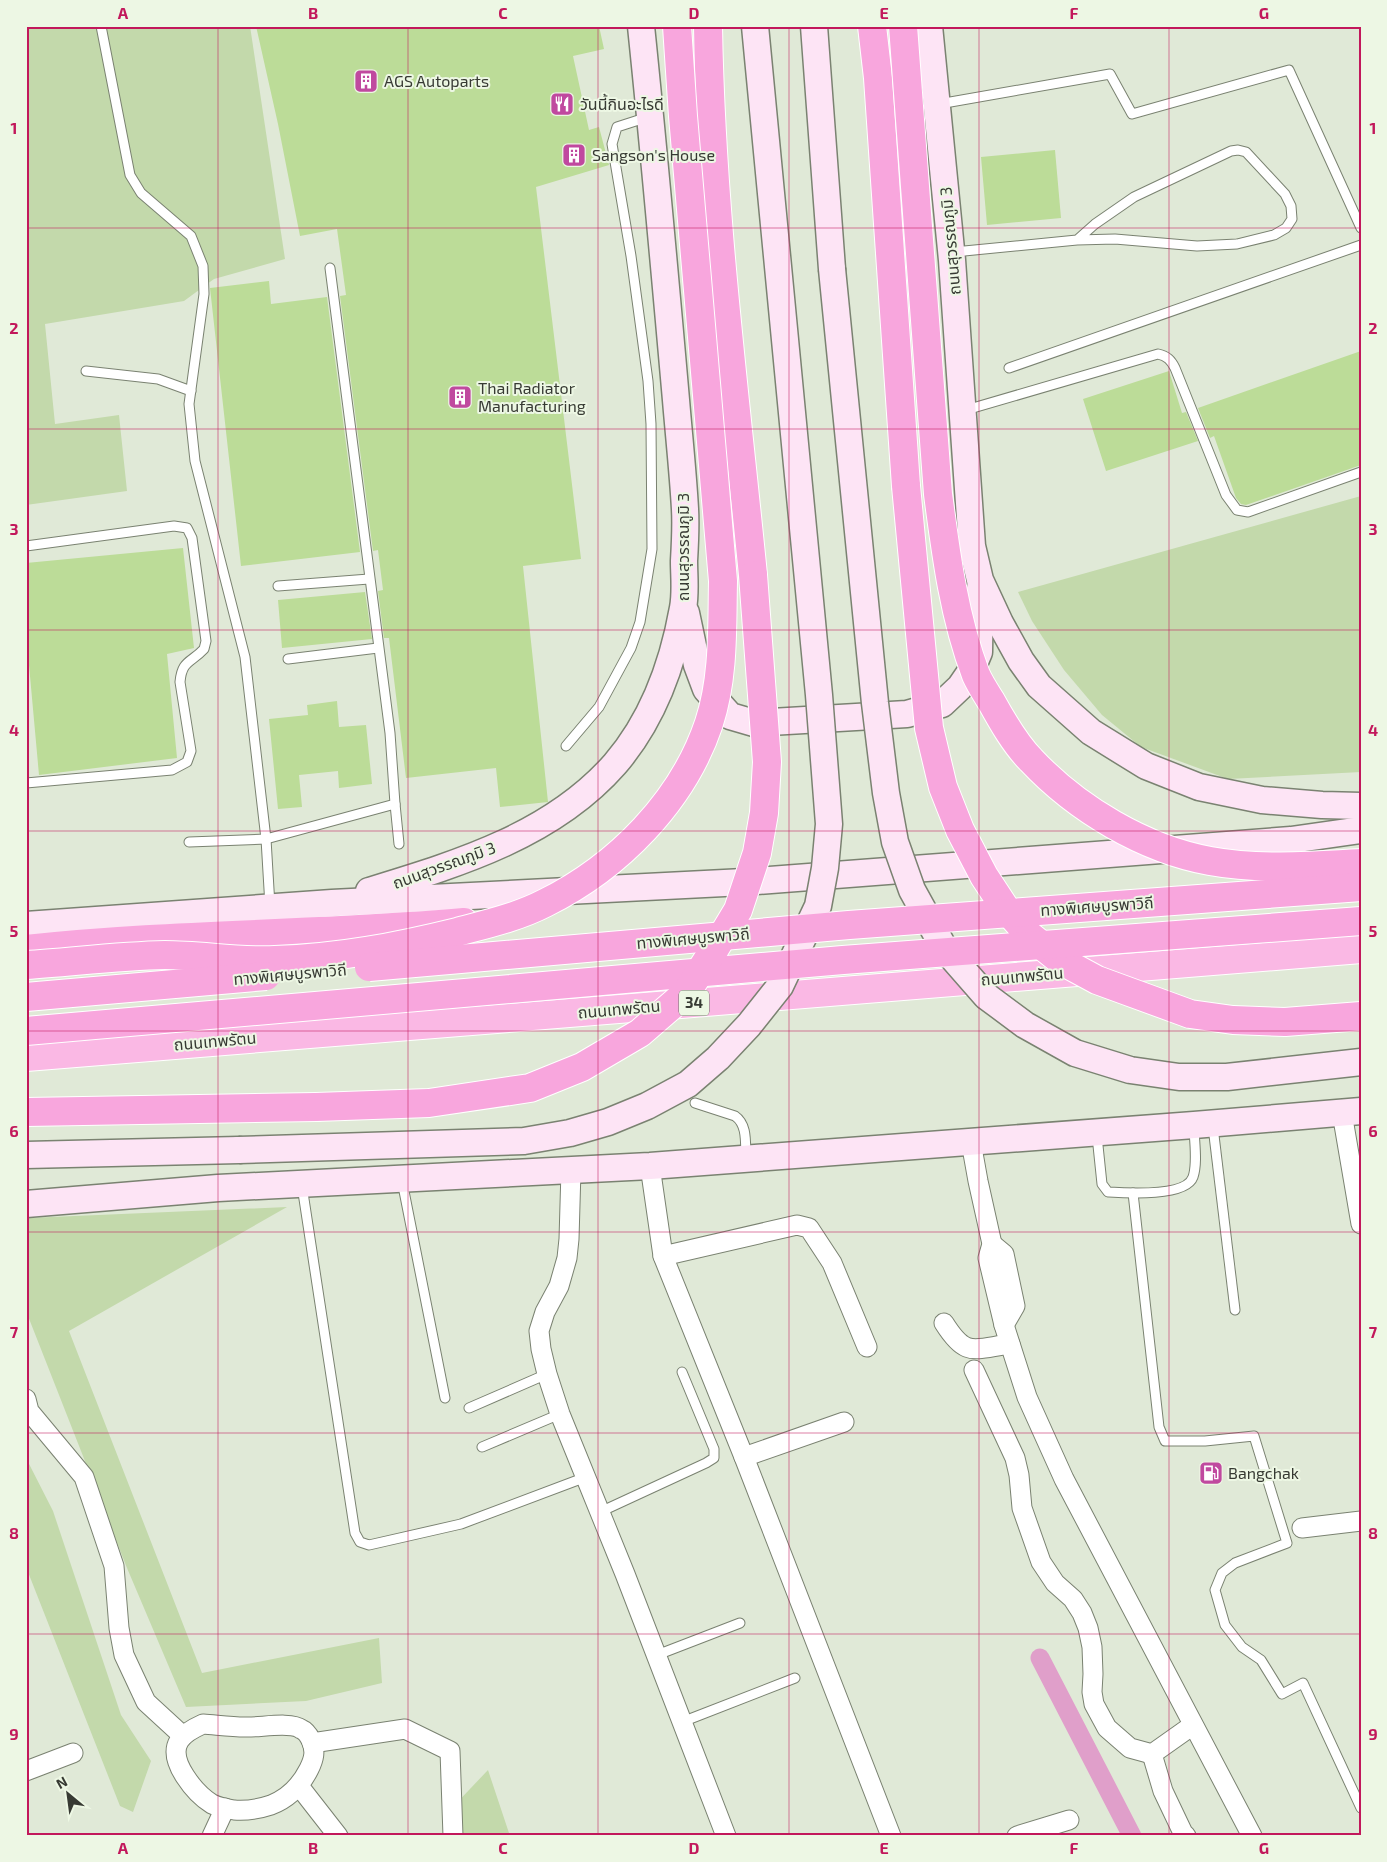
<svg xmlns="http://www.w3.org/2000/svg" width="1387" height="1862" viewBox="0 0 1387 1862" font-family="'Exo 2','Noto Sans Thai',sans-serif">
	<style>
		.green { fill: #c3d9ab }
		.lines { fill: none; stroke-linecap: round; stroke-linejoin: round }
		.canal { stroke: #e09fca; stroke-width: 19 }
		.building { fill: #bcdc98 }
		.service-casing { stroke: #7a8271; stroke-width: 11 }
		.minor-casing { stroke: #7a8271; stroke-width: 21 }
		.secondary-casing { stroke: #7a8271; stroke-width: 29 }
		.trunk-casing { stroke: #fff; stroke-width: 30 }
		.motorway-casing { stroke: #fff; stroke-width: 30 }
		.service { stroke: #fff; stroke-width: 9 }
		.minor { stroke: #fff; stroke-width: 19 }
		.secondary { stroke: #fde4f5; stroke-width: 26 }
		.trunk { stroke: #fab8e4; stroke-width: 28 }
		.motorway { stroke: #f8a6dd; stroke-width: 28 }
		.secondary-bridge-casing { stroke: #7a8271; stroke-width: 29; stroke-linecap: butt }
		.motorway-bridge-casing { stroke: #fff; stroke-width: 30; stroke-linecap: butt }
		.secondary-bridge { stroke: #fde4f5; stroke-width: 26 }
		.motorway-bridge { stroke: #f8a6dd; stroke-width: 28 }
		.grid { fill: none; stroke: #c2185b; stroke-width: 1; stroke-opacity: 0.55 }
		.labels { text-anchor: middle; stroke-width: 4; stroke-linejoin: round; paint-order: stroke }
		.shield { fill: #edf7e4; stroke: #6e7368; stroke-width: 1 }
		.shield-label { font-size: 15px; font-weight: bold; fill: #373a33 }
		.poi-label { font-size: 16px; fill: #373a33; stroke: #edf7e4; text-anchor: start }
		.street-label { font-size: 16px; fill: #373a33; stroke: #edf7e4 }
		.neatline { fill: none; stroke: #c2185b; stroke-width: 2 }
		.grid-label { font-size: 16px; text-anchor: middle; font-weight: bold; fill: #c2185b }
	</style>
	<rect width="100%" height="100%" fill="#e0e9d7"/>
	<!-- green -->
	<g class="green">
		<path d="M26,26H250L285,259L214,279L184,301L45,324L55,424L119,415L127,491L26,505Z"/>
		<path d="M1361,496V772L1228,779L1141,747L1102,715L1064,670L1032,621L1018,592Z"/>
		<path d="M287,1207L69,1331L202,1673L379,1638L382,1683L306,1701L186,1707L127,1568L26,1311V1234L28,1218Z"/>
		<path d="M26,1458L53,1511L121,1715L151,1761L133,1812L120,1806L26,1567Z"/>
		<path d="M488,1770L510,1836H448L450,1810Z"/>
	</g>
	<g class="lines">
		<!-- canal -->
		<path class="canal" d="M1040,1658L1132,1836"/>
	</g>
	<!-- building -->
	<g class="building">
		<path d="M256,26H599L604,49L573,56L589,130L599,127L609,165L536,187L581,559L523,566L548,802L500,807L496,768L406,778L389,638H384L378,591L383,590L378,550L373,551L340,296L346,295L337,229L300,236L278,124Z"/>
		<path d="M1055,150L1061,218L987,225L981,157Z"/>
		<path d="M269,281L271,304L327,297L360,552L241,566L210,288Z"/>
		<path d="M1361,351V465L1246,505L1241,504L1236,498L1214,436L1210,438L1198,408Z"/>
		<path d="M1169,371L1182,413L1186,412L1198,441L1106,471L1083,399Z"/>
		<path d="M183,548L194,648L167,654L177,758L39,775L26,632V563Z"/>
		<path d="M365,592L372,639L282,648L278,600Z"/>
		<path d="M337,701L339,727L366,725L372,784L339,788L338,771L299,775L302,807L278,809L269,719L308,715L307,705Z"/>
	</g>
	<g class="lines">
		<!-- service casing -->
		<g class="service-casing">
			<g id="service">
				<path d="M101,26L130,175L141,193L191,236L203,266L204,294L189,404L195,461L245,657L266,839L270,906"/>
				<path d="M939,104L1110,74L1132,114L1289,70L1361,228"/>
				<path d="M954,252L1077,240L1115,239L1197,246L1237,244L1274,235L1286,228L1292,219L1291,206L1285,194L1246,152L1238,150L1231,151L1134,197L1095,224L1077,240"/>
				<path d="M1009,368L1361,245"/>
				<path d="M86,371L158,379L191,391"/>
				<path d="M966,410L1158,354C1167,356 1171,360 1175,368L1226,495L1237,510L1248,512L1361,472"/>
				<path d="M26,546L174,526L187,528L192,538L206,641L204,649C191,663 182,660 180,682L191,751L187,762L172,770L26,783"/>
				<path d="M278,586L369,579"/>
				<path d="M288,659L378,648"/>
				<path d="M566,746L599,707L631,648L640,622L652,549L651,424L648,381L631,256L612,144L617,127L648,117"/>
				<path d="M395,804L399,844"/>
				<path d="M189,842L266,839L395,804L390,733L330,268"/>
				<path d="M695,1103L735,1116C748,1125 745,1144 746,1158"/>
				<path d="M1213,1127L1235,1310"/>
				<path d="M1097,1136L1102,1184L1108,1192C1125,1193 1186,1197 1193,1177C1198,1162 1194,1141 1194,1126"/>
				<path d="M402,1181L445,1398"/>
				<path d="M302,1186L355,1533L360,1542L369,1545L461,1524L586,1477"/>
				<path d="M1133,1193L1159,1427L1165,1441H1205L1254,1436L1287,1543L1235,1563L1222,1573L1215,1590L1225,1625L1242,1647L1261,1660L1282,1694L1303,1683L1361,1808"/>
				<path d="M469,1408L547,1374"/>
				<path d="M482,1447L560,1414"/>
				<path d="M600,1512L706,1463L714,1458V1449L682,1372"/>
				<path d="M657,1655L740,1623"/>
				<path d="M682,1722L795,1678"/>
			</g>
		</g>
		<!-- minor casing -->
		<g class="minor-casing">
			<g id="minor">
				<path d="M1342,1113L1361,1224"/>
				<path d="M971,1142L978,1181L992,1244L988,1258L1004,1325L1027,1397L1064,1479L1252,1836"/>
				<path d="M650,1166L663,1256L744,1457L891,1836"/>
				<path d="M571,1170L569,1239L567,1258L559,1286L545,1312L539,1331L541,1349L547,1374L560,1414L625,1574L726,1836"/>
				<path d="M992,1244L1004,1254L1015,1306L1004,1325"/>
				<path d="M663,1256L797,1225L809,1228L832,1263L867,1347"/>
				<path d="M944,1323C966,1358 973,1349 1010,1344"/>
				<path d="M974,1370L1015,1458L1019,1475L1022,1508L1041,1562L1055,1583L1073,1599L1082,1613L1088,1628L1092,1647L1093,1674L1092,1692L1094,1704L1107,1728L1130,1748L1152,1754L1193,1725"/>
				<path d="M26,1399L29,1411L84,1477L114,1566L119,1628L124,1655L146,1702L183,1736"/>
				<path d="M744,1457L844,1422"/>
				<path d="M1302,1528L1361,1521"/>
				<path d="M203,1724C217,1725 231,1727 245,1727C259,1728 290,1721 301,1729C306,1731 309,1736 311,1740C316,1751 314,1759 309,1769C301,1785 289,1798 271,1805C259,1809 247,1811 234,1810C228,1809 218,1807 212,1804C196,1794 167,1761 179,1741C184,1733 194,1728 203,1724Z"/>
				<path d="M312,1743L405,1729L450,1751L453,1836"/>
				<path d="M1152,1754L1163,1791L1183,1833L1186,1836"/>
				<path d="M26,1771L73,1753"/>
				<path d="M299,1786L338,1836"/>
				<path d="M212,1836L225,1808"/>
				<path d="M1017,1836L1069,1820"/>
			</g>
		</g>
		<!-- secondary casing -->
		<g class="secondary-casing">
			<g id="secondary">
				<path d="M814,26L832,269"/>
				<path d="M929,26L952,260L972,546L980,580L1000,623L1021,661L1039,686L1091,732L1146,766L1199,787L1262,800L1322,805L1361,806"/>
				<path d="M686,613L697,665L706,689L730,716L754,723L907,714L942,704L960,687L971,671L979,652L980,588"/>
				<path d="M369,891C457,864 552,836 615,764C652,721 673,664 683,608C686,593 684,576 684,561C685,544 686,526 685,509C683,473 679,436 676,400C665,275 654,151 641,26"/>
				<path d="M26,925L332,903L744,882L1291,840L1361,830"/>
				<path d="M26,1155L239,1150"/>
				<path d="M26,1204L218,1188L650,1166L1194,1125L1361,1111"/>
			</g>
		</g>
		<!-- trunk casing -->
		<g class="trunk-casing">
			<path id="trunk" d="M26,1057L1361,949"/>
		</g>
		<!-- motorway casing -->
		<g class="motorway-casing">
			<g id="motorway">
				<path d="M708,26C711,210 735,393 753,575"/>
				<path d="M872,26L878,78L906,486"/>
				<path d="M26,949C172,933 318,935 464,922"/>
				<path d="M26,1112L316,1107"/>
			</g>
		</g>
		<!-- service -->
		<use href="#service" class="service"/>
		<!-- minor -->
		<use href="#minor" class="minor"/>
		<!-- secondary -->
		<use href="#secondary" class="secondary"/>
		<!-- trunk -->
		<use href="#trunk" class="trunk"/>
		<!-- motorway -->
		<use href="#motorway" class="motorway"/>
		<!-- secondary-bridge casing -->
		<g class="secondary-bridge-casing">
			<g id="secondary-bridge">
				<path d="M832,269L875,703L886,793L895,842L912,890L944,948L986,996L1025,1025L1075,1053L1130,1070L1179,1077H1227L1361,1062"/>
				<path d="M239,1150L524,1141L570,1133L608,1122L647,1106L688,1084L718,1058L749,1025L780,986L818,906L825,868L829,824L819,695L755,26"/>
			</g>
		</g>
		<!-- motorway-bridge casing -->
		<g class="motorway-bridge-casing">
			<g id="motorway-bridge">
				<path d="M903,26L938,494C946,555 954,617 976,675C980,684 986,693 991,701C1002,721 1015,744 1031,760C1077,809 1144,849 1210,861C1259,870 1311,866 1361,863"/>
				<path d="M906,486L929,728L943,787L960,830L984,876L1005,908L1030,936L1060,960L1097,980L1190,1014L1233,1020L1285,1022L1361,1016"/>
				<path d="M26,965C72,962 118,956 165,955C202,955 238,962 275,960C339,958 396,947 457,932C487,924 518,917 545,903C618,867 683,801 709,723C724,677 722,628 723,581L683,116L677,26"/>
				<path d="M369,967L849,925L1361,887"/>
				<path d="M26,997L266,976"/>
				<path d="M26,1031L843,960L1361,921"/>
				<path d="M316,1107L429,1103L530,1088L582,1067L640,1033L686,993L714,950L738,910L757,853L764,813L767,762L753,575"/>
			</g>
		</g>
		<!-- secondary-bridge -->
		<use href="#secondary-bridge" class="secondary-bridge"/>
		<!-- motorway-bridge -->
		<use href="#motorway-bridge" class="motorway-bridge"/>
	</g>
	<!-- grid -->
	<path class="grid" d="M218,26V1836M408,26V1836M598,26V1836M789,26V1836M979,26V1836M1169,26V1836M26,228H1361M26,429H1361M26,630H1361M26,831H1361M26,1031H1361M26,1232H1361M26,1433H1361M26,1634H1361"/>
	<!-- icons -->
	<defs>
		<g id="building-square" transform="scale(1.25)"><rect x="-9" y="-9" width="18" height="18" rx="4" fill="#c0499f" stroke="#edf7e4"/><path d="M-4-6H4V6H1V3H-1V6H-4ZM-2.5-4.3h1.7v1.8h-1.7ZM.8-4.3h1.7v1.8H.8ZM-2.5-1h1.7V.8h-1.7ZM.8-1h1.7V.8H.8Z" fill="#fff"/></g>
		<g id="restaurant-square" transform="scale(1.25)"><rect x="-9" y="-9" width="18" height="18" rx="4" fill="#c0499f" stroke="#edf7e4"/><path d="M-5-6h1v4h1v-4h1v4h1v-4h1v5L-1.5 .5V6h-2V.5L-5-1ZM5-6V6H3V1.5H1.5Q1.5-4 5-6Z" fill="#fff"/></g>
		<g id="fuel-square" transform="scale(1.25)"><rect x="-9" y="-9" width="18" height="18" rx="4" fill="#c0499f" stroke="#edf7e4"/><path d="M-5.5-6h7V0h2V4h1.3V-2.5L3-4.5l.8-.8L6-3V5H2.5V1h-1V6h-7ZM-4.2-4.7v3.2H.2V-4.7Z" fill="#fff"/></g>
	</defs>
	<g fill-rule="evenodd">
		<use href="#building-square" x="366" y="81"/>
		<use href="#restaurant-square" x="562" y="104"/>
		<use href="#building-square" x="574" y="155"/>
		<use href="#building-square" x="460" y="397"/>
		<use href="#fuel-square" x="1211" y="1473"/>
	</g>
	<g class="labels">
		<!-- shield labels -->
		<rect class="shield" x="679" y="990.5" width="30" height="25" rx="4"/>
		<g class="shield-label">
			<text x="694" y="1008">34</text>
		</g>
		<!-- poi labels -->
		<g class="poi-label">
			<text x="384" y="87">AGS Autoparts</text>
			<text x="580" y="110">วันนี้กินอะไรดี</text>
			<text x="592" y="161">Sangson's House</text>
			<text x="478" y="394">Thai Radiator<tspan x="478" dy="18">Manufacturing</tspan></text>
			<text x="1228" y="1479">Bangchak</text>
		</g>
		<!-- street labels -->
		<g class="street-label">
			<text transform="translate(950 241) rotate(-95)" y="6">ถนนสุวรรณภูมิ 3</text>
			<text transform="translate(683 547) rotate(-90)" y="6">ถนนสุวรรณภูมิ 3</text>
			<text transform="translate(444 865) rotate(-20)" y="6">ถนนสุวรรณภูมิ 3</text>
			<text transform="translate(1097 906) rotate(-4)" y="6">ทางพิเศษบูรพาวิถี</text>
			<text transform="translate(693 938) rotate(-5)" y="6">ทางพิเศษบูรพาวิถี</text>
			<text transform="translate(290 974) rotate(-5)" y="6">ทางพิเศษบูรพาวิถี</text>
			<text transform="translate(1022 976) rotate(-5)" y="6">ถนนเทพรัตน</text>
			<text transform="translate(619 1009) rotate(-5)" y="6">ถนนเทพรัตน</text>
			<text transform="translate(215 1041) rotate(-5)" y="6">ถนนเทพรัตน</text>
		</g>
	</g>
	<!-- border -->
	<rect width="1387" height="1862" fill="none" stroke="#edf7e4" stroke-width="55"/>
	<!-- north arrow -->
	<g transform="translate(68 1794) rotate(331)" stroke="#edf7e4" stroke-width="4" paint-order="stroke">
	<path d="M0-4L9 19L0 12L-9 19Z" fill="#373a33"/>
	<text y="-8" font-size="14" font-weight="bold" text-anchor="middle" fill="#373a33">N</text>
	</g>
	<rect x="28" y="28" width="1332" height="1806" class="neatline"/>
	<g class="grid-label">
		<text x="123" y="19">A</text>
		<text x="313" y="19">B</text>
		<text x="503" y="19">C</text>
		<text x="694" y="19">D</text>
		<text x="884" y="19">E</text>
		<text x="1074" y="19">F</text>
		<text x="1264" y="19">G</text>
		<text x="14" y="134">1</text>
		<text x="1373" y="134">1</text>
		<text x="14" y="334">2</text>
		<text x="1373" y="334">2</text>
		<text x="14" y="535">3</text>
		<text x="1373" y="535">3</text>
		<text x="14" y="736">4</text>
		<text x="1373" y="736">4</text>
		<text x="14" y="937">5</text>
		<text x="1373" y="937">5</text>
		<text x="14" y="1137">6</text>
		<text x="1373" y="1137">6</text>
		<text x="14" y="1338">7</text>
		<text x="1373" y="1338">7</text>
		<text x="14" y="1539">8</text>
		<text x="1373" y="1539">8</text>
		<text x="14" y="1740">9</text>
		<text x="1373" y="1740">9</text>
		<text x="123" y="1854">A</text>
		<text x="313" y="1854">B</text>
		<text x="503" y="1854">C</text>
		<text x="694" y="1854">D</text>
		<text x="884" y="1854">E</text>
		<text x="1074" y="1854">F</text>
		<text x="1264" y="1854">G</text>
	</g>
</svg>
